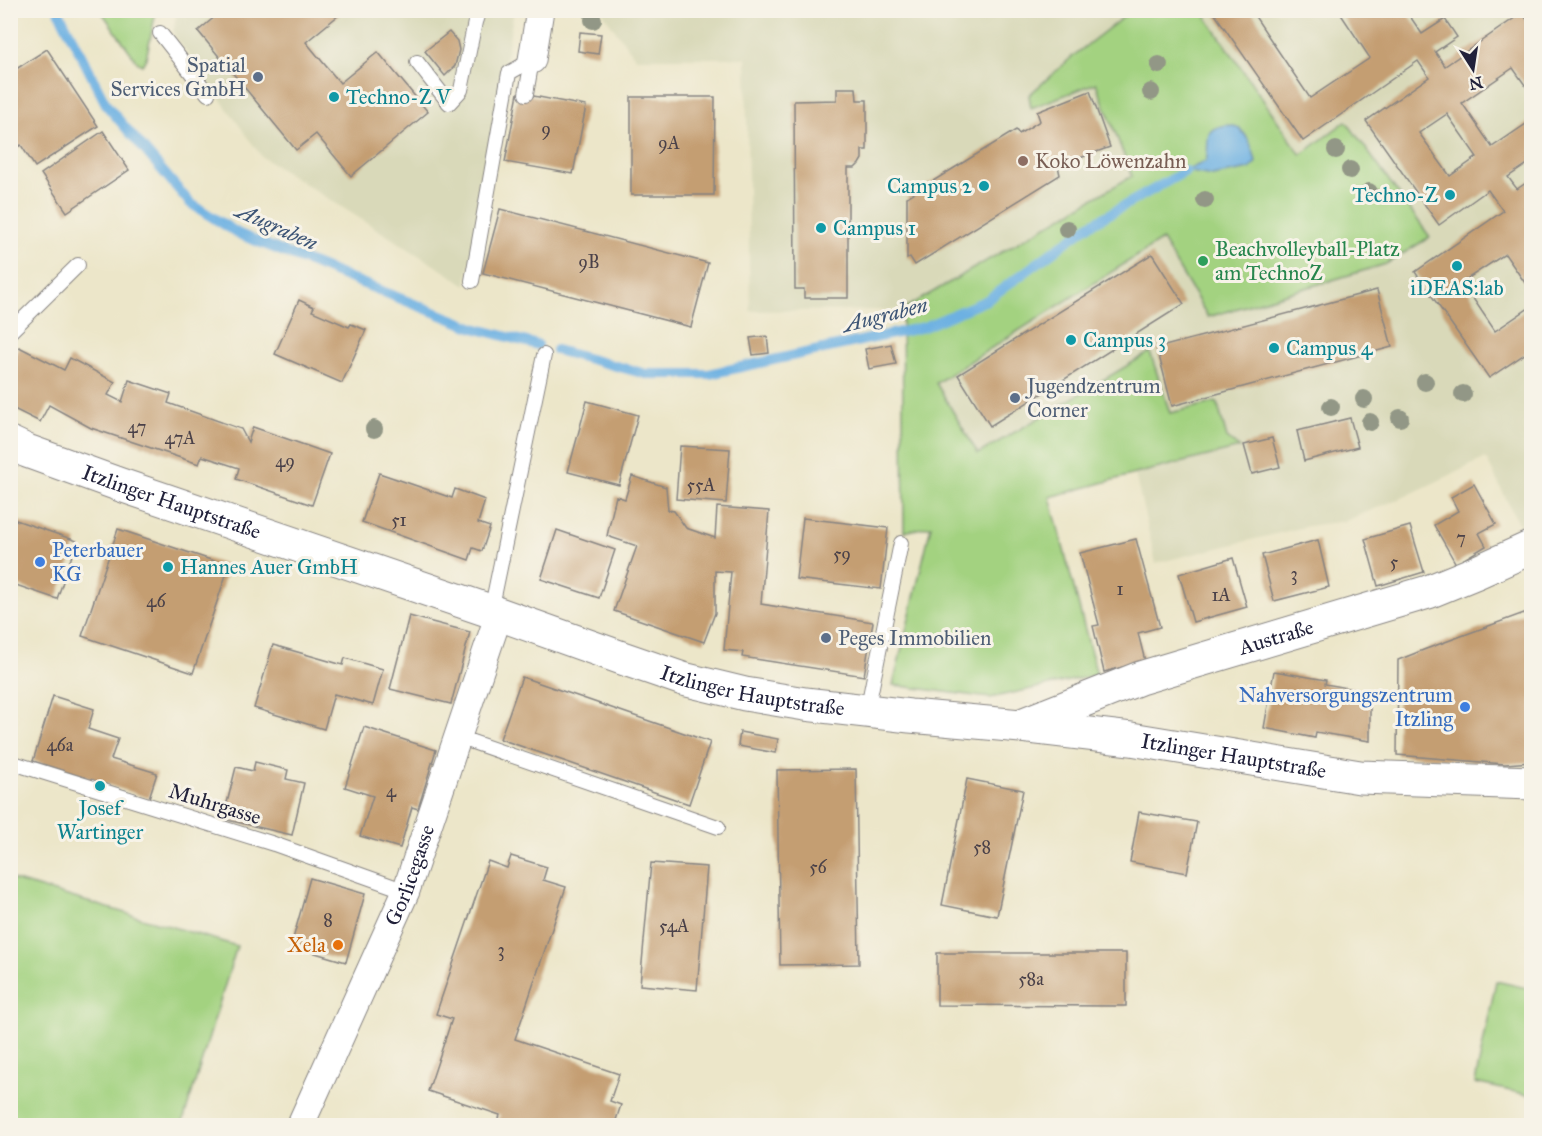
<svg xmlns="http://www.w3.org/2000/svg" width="1542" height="1136" viewBox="0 0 1542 1136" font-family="'IM FELL Great Primer',serif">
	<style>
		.built { fill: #d9d9b9 }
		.green { fill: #a3d280; stroke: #627a5e; stroke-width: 1.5 }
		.water { fill: #6db1e2; stroke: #486a8e; stroke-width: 1.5 }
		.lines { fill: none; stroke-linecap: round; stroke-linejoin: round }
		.stream { stroke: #6db1e2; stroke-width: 10 }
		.building { fill: #c49e72; fill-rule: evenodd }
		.service-casing { stroke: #878482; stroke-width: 16 }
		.minor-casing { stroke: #878482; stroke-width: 29 }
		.tertiary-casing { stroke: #878482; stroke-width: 35 }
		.service { stroke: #fff; stroke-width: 14 }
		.minor { stroke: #fff; stroke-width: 27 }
		.tertiary { stroke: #fff; stroke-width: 33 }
		.tree { fill: #929786 }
		.service-dot { fill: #5c6f8a; stroke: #f7f3e8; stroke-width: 2 }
		.culture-dot { fill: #0f9aa8; stroke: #f7f3e8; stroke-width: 2 }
		.education-dot { fill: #8d6e63; stroke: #f7f3e8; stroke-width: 2 }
		.leisure-dot { fill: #2e9e5b; stroke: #f7f3e8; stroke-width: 2 }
		.shop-dot { fill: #3f7fe0; stroke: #f7f3e8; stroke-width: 2 }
		.food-dot { fill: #e8710a; stroke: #f7f3e8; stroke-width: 2 }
		.labels { text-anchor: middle; stroke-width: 6; stroke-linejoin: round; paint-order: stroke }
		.number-label { font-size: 18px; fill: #4a4149 }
		.service-label { font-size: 21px; fill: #4e5e75; stroke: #f7f3e8; text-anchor: start }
		.culture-label { font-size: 21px; fill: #0d838f; stroke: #f7f3e8; text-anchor: start }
		.education-label { font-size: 21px; fill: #785e54; stroke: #f7f3e8; text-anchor: start }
		.leisure-label { font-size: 21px; fill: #27864d; stroke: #f7f3e8; text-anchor: start }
		.street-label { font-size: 21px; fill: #22223b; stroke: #f7f3e8 }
		.shop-label { font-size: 21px; fill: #366cbe; stroke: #f7f3e8; text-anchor: start }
		.food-label { font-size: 21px; fill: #c56008; stroke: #f7f3e8; text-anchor: end }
		.water-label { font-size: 22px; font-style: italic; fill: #3c5475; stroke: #f7f3e8 }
	</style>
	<rect width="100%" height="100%" fill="#f7f3e8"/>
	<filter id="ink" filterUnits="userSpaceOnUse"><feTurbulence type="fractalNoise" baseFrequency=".0167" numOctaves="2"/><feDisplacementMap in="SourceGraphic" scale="12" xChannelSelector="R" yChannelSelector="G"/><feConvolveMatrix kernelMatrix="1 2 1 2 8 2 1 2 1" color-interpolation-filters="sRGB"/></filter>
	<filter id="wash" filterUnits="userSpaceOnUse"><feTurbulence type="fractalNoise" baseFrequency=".008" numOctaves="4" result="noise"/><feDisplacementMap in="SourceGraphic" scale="24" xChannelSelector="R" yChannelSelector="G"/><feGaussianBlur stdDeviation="1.35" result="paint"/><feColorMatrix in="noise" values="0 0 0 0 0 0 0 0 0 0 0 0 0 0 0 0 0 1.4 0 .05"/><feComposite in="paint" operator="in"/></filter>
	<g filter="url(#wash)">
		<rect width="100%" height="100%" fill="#ece6c9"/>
		<!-- built -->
		<g class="built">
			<path d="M177,11H514L466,285L262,157L173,33Z"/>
			<path d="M601,11H1531V527L1522,531L1486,458L1406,496L1345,521L1308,526L1156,563L1135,474L1050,497L904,532L902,310L750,311L746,58H636Z"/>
		</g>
		<!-- green -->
		<g class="green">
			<path d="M101,11H156L146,59L142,65L138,63Z"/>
			<path d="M1131,11H1202L1301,155L1346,121L1430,237L1386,264L1208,317L1162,240L936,383L978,454L1150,352L1170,413L1217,402L1227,438L1240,448L1135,474L1050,497L1097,675L990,698L893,685L931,526L904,532L902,310L1132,176L1096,83L1031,108L1029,95L1073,56Z"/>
			<path d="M10,879L237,946L182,1125H11Z"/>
			<path d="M1496,981L1531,989L1532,1084L1529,1095L1475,1083Z"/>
		</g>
		<!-- water -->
		<path class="water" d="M1228,125C1231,126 1235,126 1237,127C1248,134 1254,151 1256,162L1250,169L1212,176L1186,171L1206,161C1211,140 1200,128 1228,125Z"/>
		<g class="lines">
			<!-- stream -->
			<g class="stream">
				<path d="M58,10L107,106L190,203L239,234L474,328L538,345"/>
				<path d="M556,350L646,374H709L924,327L987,300L1088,226L1186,171"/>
			</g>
		</g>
		<g id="blocks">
			<!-- building -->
			<g class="building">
				<path d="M223,10H345L306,42L340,83L378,52L428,112L351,176L316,134L296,150L198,31Z"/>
				<path d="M1212,10H1255L1252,12L1310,98L1370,58L1338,10H1409L1407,12L1422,34L1445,19L1457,37L1435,52L1445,66L1522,13L1532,26V95L1513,68L1462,103L1492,147L1532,120V161L1508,177L1517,189L1532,179V293L1505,254L1462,282L1495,331L1532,306V349L1489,378L1415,272L1503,211L1488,190L1439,225L1366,121L1429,77L1418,61L1303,141ZM1447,114L1477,157L1450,176L1419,133Z"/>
				<path d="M449,32L457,41L459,50L455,66L445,76L425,51Z"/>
				<path d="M580,32L601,34L598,54L578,51Z"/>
				<path d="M47,49L98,126L35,167L21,145L10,151V73Z"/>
				<path d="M837,88H856L857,100H867V150H862V159L859,164L855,168H848V298H804V289H795L794,101L837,100Z"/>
				<path d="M1090,91L1110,147L1058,166L1060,175L915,265L910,257L907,259V197L1016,130L1019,134L1040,121L1037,112Z"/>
				<path d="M518,93L586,106L573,174L505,162Z"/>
				<path d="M631,97H715L714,195H631Z"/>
				<path d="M103,131L129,170L67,212L41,174Z"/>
				<path d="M500,209L708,263L691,327L483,273Z"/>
				<path d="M1152,254L1184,304L990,426L958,375Z"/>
				<path d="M1377,290L1392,347L1172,406L1157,348Z"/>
				<path d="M299,300L314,307L312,311L349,327L351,324L366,330L342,383L275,354Z"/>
				<path d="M767,336L769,353L753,355L750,338Z"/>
				<path d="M891,344L896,364L869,369L865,349Z"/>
				<path d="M19,347L64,370L70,358L115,382L108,395L122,402L129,380L171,394L168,403L241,429L248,442L253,427L330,454L312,505L236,479L239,468L202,456L199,464L91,428L49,405L40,422L10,407V363Z"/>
				<path d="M587,401L638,415L619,485L568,472Z"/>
				<path d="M1350,418L1358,447L1304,461L1297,431Z"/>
				<path d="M1272,438L1280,467L1252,474L1244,445Z"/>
				<path d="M680,446L730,449L726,503L676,499Z"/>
				<path d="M379,473L452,498L455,489L485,500L478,523L490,527L482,551L473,548L469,560L362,522Z"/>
				<path d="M632,476L666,487L668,510L674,511L686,528L715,538L717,507L769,511L761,604L873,622L864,676L742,657L743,652L724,650L731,572L715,571V613L704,642L614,611L637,546L607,536L616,496L625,499Z"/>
				<path d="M1474,484L1496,524L1479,533L1486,546L1456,564L1434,525L1458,511L1451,497Z"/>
				<path d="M10,518L77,541L57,599L10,583Z"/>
				<path d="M803,518L888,528L881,589L796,579Z"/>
				<path d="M1410,526L1424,572L1378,586L1365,539Z"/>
				<path d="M118,529L229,566L193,673L82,636Z"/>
				<path d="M557,530L615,550L599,598L541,579Z"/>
				<path d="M1136,539L1160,627L1138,633L1145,661L1104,672L1093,626L1099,625L1080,553Z"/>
				<path d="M1318,540L1329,587L1274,601L1262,555Z"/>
				<path d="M1233,558L1247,607L1193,622L1179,574Z"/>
				<path d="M1532,610V762L1505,764L1397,755L1398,660L1426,649Z"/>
				<path d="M409,616L470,632L451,704L390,689Z"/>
				<path d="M273,645L343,665L345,658L383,669L373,705L334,694L324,729L254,708Z"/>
				<path d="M1274,671L1326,680L1325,684L1370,692V741L1316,732L1315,738L1264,728Z"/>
				<path d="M522,677L710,742L689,804L500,739Z"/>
				<path d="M53,696L94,709L88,729L118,739L111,759L157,773L149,798L33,761Z"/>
				<path d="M364,727L436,750L418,809L412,807L400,848L360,836L373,796L345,787Z"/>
				<path d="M740,732L778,739L776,753L738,746Z"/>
				<path d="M255,762L288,770L286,779L304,783L292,835L223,819L236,767L253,771Z"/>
				<path d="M856,769L859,964L780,965L777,770Z"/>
				<path d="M967,779L1023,790L997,916L942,905Z"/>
				<path d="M1139,812L1197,822L1187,873L1130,862Z"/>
				<path d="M511,856L547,867L543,880L566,887L515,1039L619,1074L610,1101L621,1105L614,1126H497L500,1115L428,1091L452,1019L436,1014L488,861L507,868Z"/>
				<path d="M651,863L707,867L697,990L640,985Z"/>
				<path d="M310,878L365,894L346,962L291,946Z"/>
				<path d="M937,953H1126V1006L937,1005Z"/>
			</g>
		</g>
	</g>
	<g filter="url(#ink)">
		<use href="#blocks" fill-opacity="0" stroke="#878482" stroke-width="1.5"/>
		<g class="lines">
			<!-- service casing -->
			<g class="service-casing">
				<g id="service">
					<path d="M160,33L208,94"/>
					<path d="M417,62L449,103L461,90L475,22L479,10"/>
					<path d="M526,94L532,60"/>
					<path d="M472,281L509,73L532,60"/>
					<path d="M10,332L78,265"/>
					<path d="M491,611L544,355"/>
					<path d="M867,711L901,543"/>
					<path d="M458,737L718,827"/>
					<path d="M10,762L274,844L406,891"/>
				</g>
			</g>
			<!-- minor casing -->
			<g class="minor-casing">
				<g id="minor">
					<path d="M532,60L540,10"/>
					<path id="s1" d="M300,1126L406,891L499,614"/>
				</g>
			</g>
			<!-- tertiary casing -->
			<g class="tertiary-casing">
				<g id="tertiary">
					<path id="s2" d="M10,443L27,451L118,484L499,614L622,658L683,679L745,694L805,704L910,716L1021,726L1131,739L1360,777L1532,783"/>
					<path id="s3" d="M1024,724L1140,678L1428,592L1477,572L1532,547"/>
				</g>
			</g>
			<!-- service -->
			<use href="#service" class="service"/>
			<!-- minor -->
			<use href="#minor" class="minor"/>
			<!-- tertiary -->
			<use href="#tertiary" class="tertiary"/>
		</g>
		<!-- trees -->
		<g class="tree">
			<circle cx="593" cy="20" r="9"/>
			<circle cx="1159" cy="65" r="9"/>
			<circle cx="1151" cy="92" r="9"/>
			<circle cx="1336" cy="150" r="9"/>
			<circle cx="1350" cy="170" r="9"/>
			<circle cx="1369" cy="192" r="9"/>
			<circle cx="1205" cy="200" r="9"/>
			<circle cx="1067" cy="229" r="9"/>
			<circle cx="1425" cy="382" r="9"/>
			<circle cx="1463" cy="394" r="9"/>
			<circle cx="1364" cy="399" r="9"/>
			<circle cx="1331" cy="407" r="9"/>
			<circle cx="1400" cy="418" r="9"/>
			<circle cx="1370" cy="422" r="9"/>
			<circle cx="374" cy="429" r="9"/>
		</g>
	</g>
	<!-- markers -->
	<g class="service-dot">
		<circle cx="258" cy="77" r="6"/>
		<circle cx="1015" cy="398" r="6"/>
		<circle cx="826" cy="638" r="6"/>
	</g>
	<g class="culture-dot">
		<circle cx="334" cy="97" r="6"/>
		<circle cx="984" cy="186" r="6"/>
		<circle cx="1450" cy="195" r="6"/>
		<circle cx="821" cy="228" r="6"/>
		<circle cx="1457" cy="266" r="6"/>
		<circle cx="1071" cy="340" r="6"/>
		<circle cx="1274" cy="348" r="6"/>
		<circle cx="168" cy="567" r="6"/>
		<circle cx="100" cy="786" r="6"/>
	</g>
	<circle class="education-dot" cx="1023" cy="161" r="6"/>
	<circle class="leisure-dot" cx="1203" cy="261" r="6"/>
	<g class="shop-dot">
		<circle cx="40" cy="562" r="6"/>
		<circle cx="1465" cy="707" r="6"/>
	</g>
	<circle class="food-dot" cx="338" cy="945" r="6"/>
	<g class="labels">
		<!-- number labels -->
		<g class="number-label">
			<text x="546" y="135">9</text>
			<text x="669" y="149">9A</text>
			<text x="589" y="268">9B</text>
			<text x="137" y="433">47</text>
			<text x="180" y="444">47A</text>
			<text x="285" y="467">49</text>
			<text x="701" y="491">55A</text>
			<text x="399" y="526">51</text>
			<text x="1461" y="544">7</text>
			<text x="842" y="560">59</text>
			<text x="1394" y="568">5</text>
			<text x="1294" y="580">3</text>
			<text x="1120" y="595">1</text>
			<text x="1221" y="601">1A</text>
			<text x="156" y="607">46</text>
			<text x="60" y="751">46a</text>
			<text x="391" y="797">4</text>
			<text x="982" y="853">58</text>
			<text x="818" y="873">56</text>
			<text x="328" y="926">8</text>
			<text x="674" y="932">54A</text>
			<text x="501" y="956">3</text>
			<text x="1031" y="985">58a</text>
		</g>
		<!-- service labels -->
		<g class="service-label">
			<text x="246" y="72" text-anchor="end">Spatial<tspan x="246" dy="24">Services GmbH</tspan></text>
			<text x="1027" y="393">Jugendzentrum<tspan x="1027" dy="24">Corner</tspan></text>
			<text x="838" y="645">Peges Immobilien</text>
		</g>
		<!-- culture labels -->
		<g class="culture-label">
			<text x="346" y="104">Techno-Z V</text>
			<text x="972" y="193" text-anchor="end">Campus 2</text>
			<text x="1438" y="202" text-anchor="end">Techno-Z</text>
			<text x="833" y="235">Campus 1</text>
			<text x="1457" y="295" text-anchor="middle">iDEAS:lab</text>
			<text x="1083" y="347">Campus 3</text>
			<text x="1286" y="355">Campus 4</text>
			<text x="180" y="574">Hannes Auer GmbH</text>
			<text x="100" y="815" text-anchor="middle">Josef<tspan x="100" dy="24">Wartinger</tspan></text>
		</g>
		<!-- education labels -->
		<g class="education-label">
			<text x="1035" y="168">Koko Löwenzahn</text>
		</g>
		<!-- leisure labels -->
		<g class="leisure-label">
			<text x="1215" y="256">Beachvolleyball-Platz<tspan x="1215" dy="24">am TechnoZ</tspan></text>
		</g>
		<!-- street labels -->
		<g class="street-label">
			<text dy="7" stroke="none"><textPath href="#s2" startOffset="172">Itzlinger Hauptstraße</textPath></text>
			<text dy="7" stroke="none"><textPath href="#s3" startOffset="267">Austraße</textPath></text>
			<text dy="7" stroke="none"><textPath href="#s2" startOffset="784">Itzlinger Hauptstraße</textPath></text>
			<text dy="7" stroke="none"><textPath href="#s2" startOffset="1270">Itzlinger Hauptstraße</textPath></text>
			<text transform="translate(215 804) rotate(17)" y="7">Muhrgasse</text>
			<text dy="7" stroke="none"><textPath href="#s1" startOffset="274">Gorlicegasse</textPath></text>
		</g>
		<!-- shop labels -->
		<g class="shop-label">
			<text x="52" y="557">Peterbauer<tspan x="52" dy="24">KG</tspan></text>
			<text x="1453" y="702" text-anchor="end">Nahversorgungszentrum<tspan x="1453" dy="24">Itzling</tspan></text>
		</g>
		<!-- food labels -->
		<g class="food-label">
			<text x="326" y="952">Xela</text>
		</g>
		<!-- water labels -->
		<g class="water-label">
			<text transform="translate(277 226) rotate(24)" y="8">Augraben</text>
			<text transform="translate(885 314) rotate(-14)" y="8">Augraben</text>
		</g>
	</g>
	<!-- margin -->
	<rect width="1542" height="1136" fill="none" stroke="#f7f3e8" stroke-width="36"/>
	<!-- north arrow -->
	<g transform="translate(1473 69) rotate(168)" stroke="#f7f3e8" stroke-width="4.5" paint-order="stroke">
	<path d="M0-4.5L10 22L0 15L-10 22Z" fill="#22223b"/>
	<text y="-9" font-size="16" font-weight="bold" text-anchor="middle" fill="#22223b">N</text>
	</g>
</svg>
